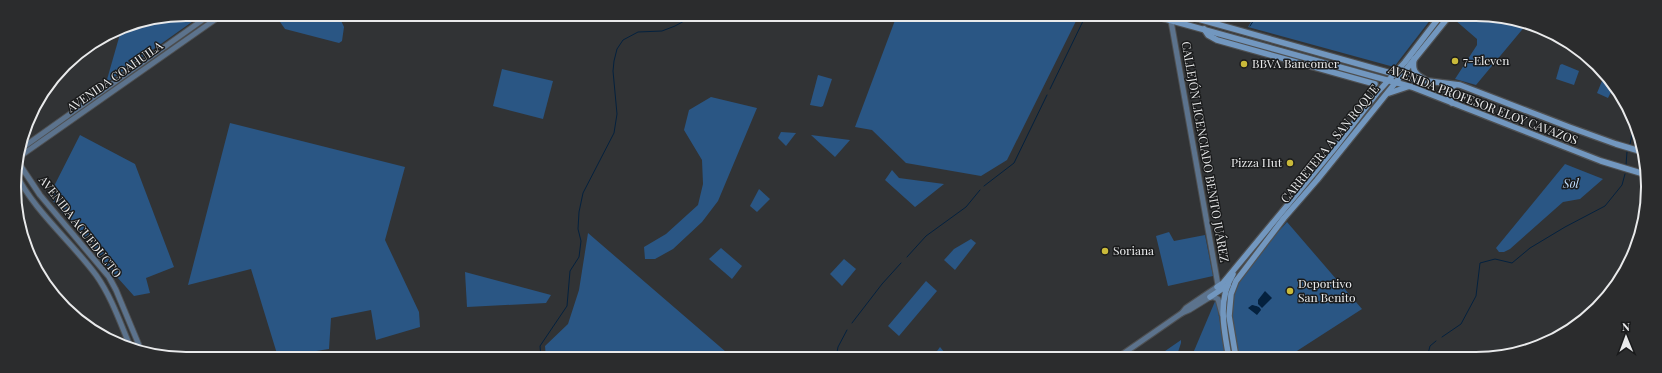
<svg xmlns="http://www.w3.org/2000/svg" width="1662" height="373" viewBox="0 0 1662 373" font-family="'Playfair Display',serif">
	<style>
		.green { fill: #2a5684 }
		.water { fill: #04213e }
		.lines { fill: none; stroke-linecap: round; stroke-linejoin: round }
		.stream { stroke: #04213e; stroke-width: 1 }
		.tertiary-casing { stroke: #4e5052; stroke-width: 7 }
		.secondary-casing { stroke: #4e5052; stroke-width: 8 }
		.tertiary { stroke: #5c738d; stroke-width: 5 }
		.secondary { stroke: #7297bf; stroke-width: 5.5 }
		.poi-dot { fill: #caba3a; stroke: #1a1b1c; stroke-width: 1.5 }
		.labels { text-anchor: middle; stroke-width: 3; stroke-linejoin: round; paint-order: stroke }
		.poi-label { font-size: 12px; fill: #e9eaeb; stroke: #1a1b1c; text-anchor: start }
		.street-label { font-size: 12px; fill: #e9eaeb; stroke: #1a1b1c }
		.park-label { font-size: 12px; font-style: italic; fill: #c0ddfe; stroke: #1a1b1c }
		.rim { fill: none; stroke: #e9eaeb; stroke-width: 2 }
	</style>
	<rect width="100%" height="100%" fill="#313335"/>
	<!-- green -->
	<g class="green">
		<path d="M186,14H203L106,83L122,27Z"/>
		<path d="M283,14H338L344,27L342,41L339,43L285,29L278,19Z"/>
		<path d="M897,15H1079L1007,160L981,176L906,163L872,130L855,127Z"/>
		<path d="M1255,15H1434L1394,67L1248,27Z"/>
		<path d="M1460,15L1498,16L1526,25L1476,85L1455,79L1477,45V39L1455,20Z"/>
		<path d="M1562,64L1579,71L1574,85L1556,79L1560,65Z"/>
		<path d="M502,69L553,81L543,119L493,106Z"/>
		<path d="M818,75L832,79L823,106L821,107L810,105Z"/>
		<path d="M1604,80L1612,83L1614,86L1608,98L1597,93L1602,81Z"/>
		<path d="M711,97L757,108L718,201L702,222L673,249L655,259H645L644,247L666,234L698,205L703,184L702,160L684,130L689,110Z"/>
		<path d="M230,123L405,167L385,240L419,312L420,327L376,340L371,310L331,318L329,349L278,357L251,269L188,285Z"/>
		<path d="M781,132L796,133L786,146L778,138Z"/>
		<path d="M80,135L135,164L174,267L146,278L150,293L134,296L100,258L49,196Z"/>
		<path d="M811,135L850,140L835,157Z"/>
		<path d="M1565,164L1603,179L1580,199L1563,202L1510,249L1504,252H1499L1496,248Z"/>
		<path d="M892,170L899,178L944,184L915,207L885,180Z"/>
		<path d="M759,189L770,199L757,212L750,206Z"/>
		<path d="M1287,222L1362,309L1286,358H1238C1235,339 1228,318 1231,299C1236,274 1270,241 1287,222Z"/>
		<path d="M1169,232L1174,241L1205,235L1213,276L1168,286L1156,236Z"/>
		<path d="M588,233L733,358H546L545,346L568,324L579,290Z"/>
		<path d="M971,239L976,243L955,270L944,260L954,249Z"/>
		<path d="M721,248L742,266L732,279L709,259Z"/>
		<path d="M844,259L856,269L842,286L830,274Z"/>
		<path d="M465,272L551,295L546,303L467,307Z"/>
		<path d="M926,281L937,291L899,336L888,326Z"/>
		<path d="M1216,299L1226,358H1191Z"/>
		<path d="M1181,340V343L1176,358H1155Z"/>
		<path d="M940,347L949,358H932Z"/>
	</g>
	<!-- water -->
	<g class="water">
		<path d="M1265,291L1272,298L1262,308L1258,304V300Z"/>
		<path d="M1252,305C1256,306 1260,306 1261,310L1257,315L1248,308Z"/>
	</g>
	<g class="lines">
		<!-- stream -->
		<g class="stream">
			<path d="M1140,15L1166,22"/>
			<path d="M1250,26L1257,15"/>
			<path d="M1050,89L1086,15"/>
			<path d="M1630,144L1634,126"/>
			<path d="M1626,165L1627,152"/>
			<path d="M984,186L1014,163L1047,95"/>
			<path d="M907,257L926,236L966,207L980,190"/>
			<path d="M852,323L882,284L901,263"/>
			<path d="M1442,337L1461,324L1476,296L1480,263L1495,259L1512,263L1530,248L1565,227L1605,206L1622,185L1625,174"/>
			<path d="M541,358L540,346L567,306L570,271L579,257L581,241L578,229L579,212L583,193L614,133L617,114L613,71L614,61L617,49L623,40L638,32L662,31L675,26L686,20L689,15"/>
			<path d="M836,358L838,347L847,330"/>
			<path d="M1427,358L1430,346L1436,341"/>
		</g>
		<!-- tertiary casing -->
		<g class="tertiary-casing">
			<g id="tertiary">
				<path d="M1171,21L1218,285L1217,287L1186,308L1182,313"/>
				<path d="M22,148L211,14"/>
				<path d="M19,157L223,14"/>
				<path d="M18,162L40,195L109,277L116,290L141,350"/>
				<path d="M15,172C34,211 70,240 96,275C111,296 120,322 130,346"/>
				<path d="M1117,358L1182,313L1189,310L1210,297H1214L1218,299L1222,314"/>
			</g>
		</g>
		<!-- secondary casing -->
		<g class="secondary-casing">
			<g id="secondary">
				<path d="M1151,15L1412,87L1601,161L1644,174"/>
				<path d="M1184,15L1412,79L1460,85L1569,127L1616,144L1643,152"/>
				<path d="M1204,29L1208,35L1217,40L1375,84"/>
				<path d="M1414,59C1412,70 1415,74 1424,79"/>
				<path d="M1389,93L1407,87"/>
				<path d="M1452,103L1449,97L1447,91L1451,87L1455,85"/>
				<path d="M1217,287L1223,283L1334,149L1377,93L1405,62L1441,15"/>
				<path d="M1210,297L1228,285"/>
				<path d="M1229,358C1224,329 1217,301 1233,274"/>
				<path d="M1236,358L1229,316L1231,294L1236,281L1284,218L1317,180L1450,15"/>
			</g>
		</g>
		<!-- tertiary -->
		<use href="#tertiary" class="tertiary"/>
		<!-- secondary -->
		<use href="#secondary" class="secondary"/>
	</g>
	<!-- markers -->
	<g class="poi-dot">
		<circle cx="1455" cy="61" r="4"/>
		<circle cx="1244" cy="64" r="4"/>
		<circle cx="1290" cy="163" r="4"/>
		<circle cx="1105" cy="251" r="4"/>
		<circle cx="1290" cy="291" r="4"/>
	</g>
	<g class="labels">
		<!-- poi labels -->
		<g class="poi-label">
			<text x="1463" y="65">7-Eleven</text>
			<text x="1252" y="68">BBVA Bancomer</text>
			<text x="1282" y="167" text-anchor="end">Pizza Hut</text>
			<text x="1113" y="255">Soriana</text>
			<text x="1298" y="288">Deportivo<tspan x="1298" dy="14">San Benito</tspan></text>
		</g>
		<!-- street labels -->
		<g class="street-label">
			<text transform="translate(115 77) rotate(-35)" y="4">AVENIDA COAHUILA</text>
			<text transform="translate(1483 105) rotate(21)" y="4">AVENIDA PROFESOR ELOY CAVAZOS</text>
			<text transform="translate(1330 144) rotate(-51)" y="4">CARRETERA A SAN ROQUE</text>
			<text transform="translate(1205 152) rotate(80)" y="4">CALLEJÓN LICENCIADO BENITO JUÁREZ</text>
			<text transform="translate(80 227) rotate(52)" y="4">AVENIDA ACUEDUCTO</text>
		</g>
		<!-- park labels -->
		<g class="park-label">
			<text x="1571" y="188">Sol</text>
		</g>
	</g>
	<!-- crop -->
	<path d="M0 0H1662V373H0ZM186 21H1476A165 165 0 0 1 1641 186V187A165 165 0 0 1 1476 352H186A165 165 0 0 1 21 187V186A165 165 0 0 1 186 21Z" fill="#2b2c2d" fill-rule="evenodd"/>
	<path class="rim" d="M186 21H1476A165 165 0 0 1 1641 186V187A165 165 0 0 1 1476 352H186A165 165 0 0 1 21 187V186A165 165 0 0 1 186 21Z"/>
	<!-- north arrow -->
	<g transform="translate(1626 337) rotate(359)" stroke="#1a1b1c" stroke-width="3" paint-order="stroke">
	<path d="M0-3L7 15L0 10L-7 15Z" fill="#e9eaeb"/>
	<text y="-6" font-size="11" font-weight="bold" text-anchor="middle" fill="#e9eaeb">N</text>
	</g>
</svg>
